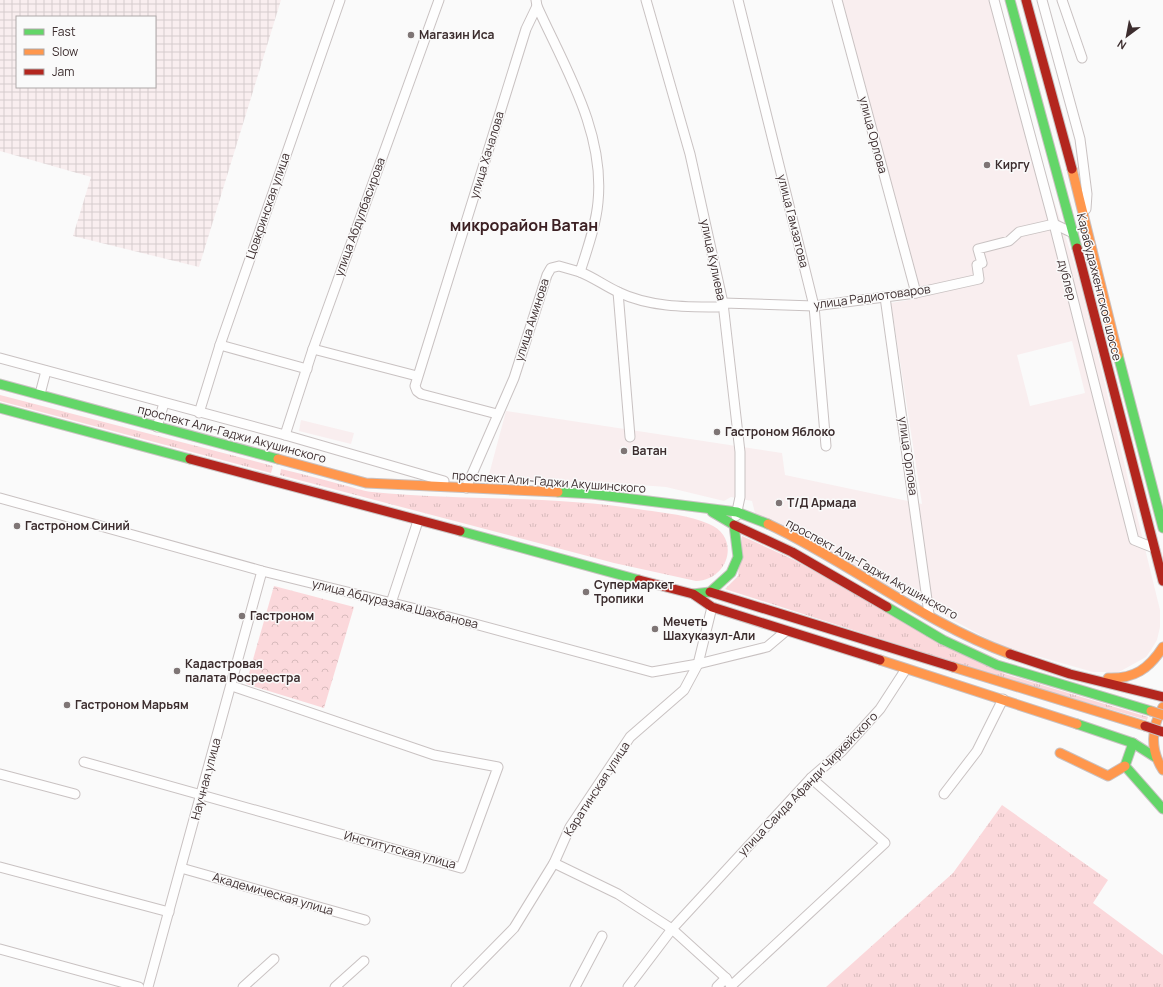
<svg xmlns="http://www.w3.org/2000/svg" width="1163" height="987" viewBox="0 0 1163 987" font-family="Manrope,sans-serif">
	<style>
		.built { fill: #f9eeef; fill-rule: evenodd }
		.industrial { fill: url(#industrial-grid); fill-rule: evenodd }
		.grass { fill: url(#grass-tufts) }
		.forest { fill: url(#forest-crowns) }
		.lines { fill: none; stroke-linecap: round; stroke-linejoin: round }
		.street-casing { stroke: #c9c2c2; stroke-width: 11 }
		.fast-casing { stroke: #c9c2c2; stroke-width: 11 }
		.slow-casing { stroke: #c9c2c2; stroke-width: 11 }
		.jam-casing { stroke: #c9c2c2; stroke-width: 11 }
		.street { stroke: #fefefe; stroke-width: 9 }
		.fast { stroke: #63d668; stroke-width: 9 }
		.slow { stroke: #ff974d; stroke-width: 9 }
		.jam { stroke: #b3261e; stroke-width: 9 }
		.slow-bridge-casing { stroke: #c9c2c2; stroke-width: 11; stroke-linecap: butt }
		.jam-bridge-casing { stroke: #c9c2c2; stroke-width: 11; stroke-linecap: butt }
		.slow-bridge { stroke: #ff974d; stroke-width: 9 }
		.jam-bridge { stroke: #b3261e; stroke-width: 9 }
		.poi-dot { fill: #7e7575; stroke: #fafafa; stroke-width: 1.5 }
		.labels { text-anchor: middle; stroke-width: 3; stroke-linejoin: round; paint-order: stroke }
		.poi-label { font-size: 12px; font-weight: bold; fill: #3c2d2e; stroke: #fafafa; text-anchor: start }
		.street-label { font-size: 12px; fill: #3c2d2e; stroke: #fafafa }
		.district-label { font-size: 16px; font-weight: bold; fill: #3c2023; stroke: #fafafa }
	</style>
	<defs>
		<pattern id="industrial-grid" width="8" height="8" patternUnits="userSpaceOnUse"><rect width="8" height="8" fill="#f9eeef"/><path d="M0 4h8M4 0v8" fill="none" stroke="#d6cccd"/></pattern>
		<pattern id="grass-tufts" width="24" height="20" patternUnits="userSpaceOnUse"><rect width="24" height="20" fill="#fbd8db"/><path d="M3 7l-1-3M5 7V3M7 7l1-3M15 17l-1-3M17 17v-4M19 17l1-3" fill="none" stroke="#d8babc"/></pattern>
		<pattern id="forest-crowns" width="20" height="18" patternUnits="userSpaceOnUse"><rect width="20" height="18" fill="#fbd8db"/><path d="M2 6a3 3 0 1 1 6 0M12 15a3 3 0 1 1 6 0" fill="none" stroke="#d8babc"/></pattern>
	</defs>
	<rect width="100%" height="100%" fill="#fafafa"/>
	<!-- built -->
	<g class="built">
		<path d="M839,0H990L1080,282L1160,610V627L1157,640L1151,650L1146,657L1119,672H1093L999,645L755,513L752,501L731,497L724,501L666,487L600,482H487L506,411L782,453L785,475L922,504L891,303L914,299ZM1072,341L1085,393L1030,406L1017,355Z"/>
		<path d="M301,420L354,433L351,444L299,431Z"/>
	</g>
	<!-- industrial -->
	<path class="industrial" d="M0,0H281L199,267L73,236L91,177L0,151ZM17,17H155V87H17Z"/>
	<!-- grass -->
	<g class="grass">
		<path d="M0,395L273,466L271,473L0,401Z"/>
		<path d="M281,469C302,474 322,479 343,485C352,487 362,491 372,492C462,501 554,495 644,510C665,513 689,515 709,524C741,537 729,580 696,581L614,563L280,475Z"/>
		<path d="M742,536L792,559L1005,674L1148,717L1147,720L1006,679L725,589L738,576Z"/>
		<path d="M1002,805L1108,880L1093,903L1163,955V987H826L953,873Z"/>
	</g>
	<!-- forest -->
	<path class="forest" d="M274,586L354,607L324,708L246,684Z"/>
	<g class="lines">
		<!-- street casing -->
		<g class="street-casing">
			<g id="street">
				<path d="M646,0L690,154L723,303L740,452V497L736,516"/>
				<path d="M738,0L814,306L826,446"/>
				<path d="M837,0L916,293"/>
				<path d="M994,0L1054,224L1134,540L1154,548"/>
				<path d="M1042,0L1080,139L1087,194L1086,209"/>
				<path d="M1062,0L1082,58"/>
				<path d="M580,272C593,277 605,286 618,292C649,307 684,307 718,307L723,303L814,306L916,293L979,279L977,265L982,263L978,249L1009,241L1019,232L1054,224L1073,233"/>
				<path d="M618,292L630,437"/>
				<path d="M885,297L929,614"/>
				<path d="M220,345L307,369"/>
				<path d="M313,349L417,376"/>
				<path d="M0,358L285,435L444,481"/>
				<path d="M40,394L46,371"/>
				<path d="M199,413L220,345L340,0"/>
				<path d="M497,414L421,394L417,391L415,386L526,29L537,6"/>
				<path d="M157,427L164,403"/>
				<path d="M285,435L313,349L439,0"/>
				<path d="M462,487L466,488L514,378L547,275L551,268L559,266L580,272C587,250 596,225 598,202C605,132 565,68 537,6L536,0"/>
				<path d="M0,498L262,571L449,617L652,672L698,664L767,647L786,631"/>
				<path d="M391,603L418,521"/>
				<path d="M84,762L461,868L498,767L434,755L232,686"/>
				<path d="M0,774L75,794"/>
				<path d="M944,794L977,751L1003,699"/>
				<path d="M554,863L618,894L672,929L726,978L731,986L885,843L811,778"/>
				<path d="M0,867L169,912"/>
				<path d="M181,868L365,920"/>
				<path d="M0,949L139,987"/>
				<path d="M148,987L262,571"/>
				<path d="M243,987L274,959"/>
				<path d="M335,987L364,961"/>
				<path d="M456,987L514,928L554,863L570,827L630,737L684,690L698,664L712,607"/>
				<path d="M575,987L602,936"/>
				<path d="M628,987L672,929L811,778L842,751L880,709L906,669"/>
				<path d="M717,987L726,978"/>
			</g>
		</g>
		<!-- fast casing -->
		<g class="fast-casing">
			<g id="fast">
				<path d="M1010,0L1077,248"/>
				<path d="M1118,355L1163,528"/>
				<path d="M0,384L278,459"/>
				<path d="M0,408L190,459"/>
				<path d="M558,492L592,494L737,512L768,524"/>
				<path d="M460,531L639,580"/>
				<path d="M693,594L710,592L731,573L738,557L734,525L712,512"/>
				<path d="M887,607L943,640L997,665L1151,711"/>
				<path d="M1077,724L1133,743L1155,757"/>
				<path d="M1133,743L1125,766L1163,809"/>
			</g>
		</g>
		<!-- slow casing -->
		<g class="slow-casing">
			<g id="slow">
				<path d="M1072,169L1118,355"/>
				<path d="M278,459L366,483L558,492"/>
				<path d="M768,524C851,563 924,623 1010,654"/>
				<path d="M880,660L1077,724"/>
				<path d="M953,667L1145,726"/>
				<path d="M1108,678C1134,679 1149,669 1163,647"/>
				<path d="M1163,707C1151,728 1150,750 1163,770"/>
				<path d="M1060,753L1108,776L1125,766"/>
			</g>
		</g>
		<!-- jam casing -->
		<g class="jam-casing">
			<g id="jam">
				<path d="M1026,0L1072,169"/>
				<path d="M1077,248L1163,581"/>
				<path d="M190,459L460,531"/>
				<path d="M734,525L792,552L887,607"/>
				<path d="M639,580L693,594L712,607L880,660"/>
				<path d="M710,592L953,667"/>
				<path d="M1010,654L1070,674L1163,697"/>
			</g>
		</g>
		<!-- street -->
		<use href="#street" class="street"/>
		<!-- fast -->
		<use href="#fast" class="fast"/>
		<!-- slow -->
		<use href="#slow" class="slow"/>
		<!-- jam -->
		<use href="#jam" class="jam"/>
		<!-- slow-bridge casing -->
		<g class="slow-bridge-casing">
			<path id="slow-bridge" d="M1151,711L1163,715"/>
		</g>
		<!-- jam-bridge casing -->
		<g class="jam-bridge-casing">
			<path id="jam-bridge" d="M1145,726L1163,732"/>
		</g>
		<!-- slow-bridge -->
		<use href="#slow-bridge" class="slow-bridge"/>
		<!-- jam-bridge -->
		<use href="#jam-bridge" class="jam-bridge"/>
	</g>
	<!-- markers -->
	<g class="poi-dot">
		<circle cx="411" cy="35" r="4"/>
		<circle cx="987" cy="165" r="4"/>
		<circle cx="717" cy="432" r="4"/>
		<circle cx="624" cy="451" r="4"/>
		<circle cx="779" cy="503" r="4"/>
		<circle cx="17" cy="526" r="4"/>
		<circle cx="586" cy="592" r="4"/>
		<circle cx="242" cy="616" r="4"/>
		<circle cx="655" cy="629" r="4"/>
		<circle cx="177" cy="671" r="4"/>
		<circle cx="67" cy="705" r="4"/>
	</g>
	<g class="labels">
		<!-- poi labels -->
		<g class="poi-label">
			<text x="419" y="39">Магазин Иса</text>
			<text x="995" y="169">Киргу</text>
			<text x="725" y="436">Гастроном Яблоко</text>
			<text x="632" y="455">Ватан</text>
			<text x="787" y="507">Т/Д Армада</text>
			<text x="25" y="530">Гастроном Синий</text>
			<text x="594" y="589">Супермаркет<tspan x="594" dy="14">Тропики</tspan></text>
			<text x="250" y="620">Гастроном</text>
			<text x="663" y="626">Мечеть<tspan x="663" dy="14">Шахуказул-Али</tspan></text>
			<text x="185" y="668">Кадастровая<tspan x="185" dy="14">палата Росреестра</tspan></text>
			<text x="75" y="709">Гастроном Марьям</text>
		</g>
		<!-- street labels -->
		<g class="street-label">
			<text transform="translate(873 135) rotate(75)" y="4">улица Орлова</text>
			<text transform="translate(487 155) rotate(-73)" y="4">улица Хачалова</text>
			<text transform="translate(268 206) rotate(-71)" y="4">Цовкринская улица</text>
			<text transform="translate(360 217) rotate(-70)" y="4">улица Абдулбасирова</text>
			<text transform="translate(793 221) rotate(76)" y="4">улица Гамзатова</text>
			<text transform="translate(713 260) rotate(78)" y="4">улица Кулиева</text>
			<text transform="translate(1067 280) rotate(76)" y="4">дублер</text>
			<text transform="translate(1099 287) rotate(76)" y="4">Карабудахкентское шоссе</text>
			<text transform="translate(872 297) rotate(-8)" y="4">улица Радиотоваров</text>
			<text transform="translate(532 320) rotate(-72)" y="4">улица Аминова</text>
			<text transform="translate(232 434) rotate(15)" y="4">проспект Али-Гаджи Акушинского</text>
			<text transform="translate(908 456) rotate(82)" y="4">улица Орлова</text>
			<text transform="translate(549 482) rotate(4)" y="4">проспект Али-Гаджи Акушинского</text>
			<text transform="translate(872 569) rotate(29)" y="4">проспект Али-Гаджи Акушинского</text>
			<text transform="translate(395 604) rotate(14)" y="4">улица Абдуразака Шахбанова</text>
			<text transform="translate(206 779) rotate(-75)" y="4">Научная улица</text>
			<text transform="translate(808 784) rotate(-46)" y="4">улица Саида Афанди Чиркейского</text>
			<text transform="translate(597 789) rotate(-57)" y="4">Каратинская улица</text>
			<text transform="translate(400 850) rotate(15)" y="4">Институтская улица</text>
			<text transform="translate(273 894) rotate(16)" y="4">Академическая улица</text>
		</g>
		<!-- district labels -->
		<g class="district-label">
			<text x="524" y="231">микрорайон Ватан</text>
		</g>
	</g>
	<!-- legend -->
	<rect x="16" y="16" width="140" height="72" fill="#fafafa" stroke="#aea8a8"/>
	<rect x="24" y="29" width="20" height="6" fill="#63d668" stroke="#aea8a8"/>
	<text x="52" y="36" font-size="12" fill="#3c2d2e">Fast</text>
	<rect x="24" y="49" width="20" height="6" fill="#ff974d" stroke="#aea8a8"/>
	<text x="52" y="56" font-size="12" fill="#3c2d2e">Slow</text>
	<rect x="24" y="69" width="20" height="6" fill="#b3261e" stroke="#aea8a8"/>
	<text x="52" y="76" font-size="12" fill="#3c2d2e">Jam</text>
	<!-- north arrow -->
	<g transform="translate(1127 36) rotate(212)" stroke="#fafafa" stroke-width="3" paint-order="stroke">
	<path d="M0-3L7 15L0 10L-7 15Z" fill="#3c2d2e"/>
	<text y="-6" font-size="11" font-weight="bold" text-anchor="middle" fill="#3c2d2e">N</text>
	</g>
</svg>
